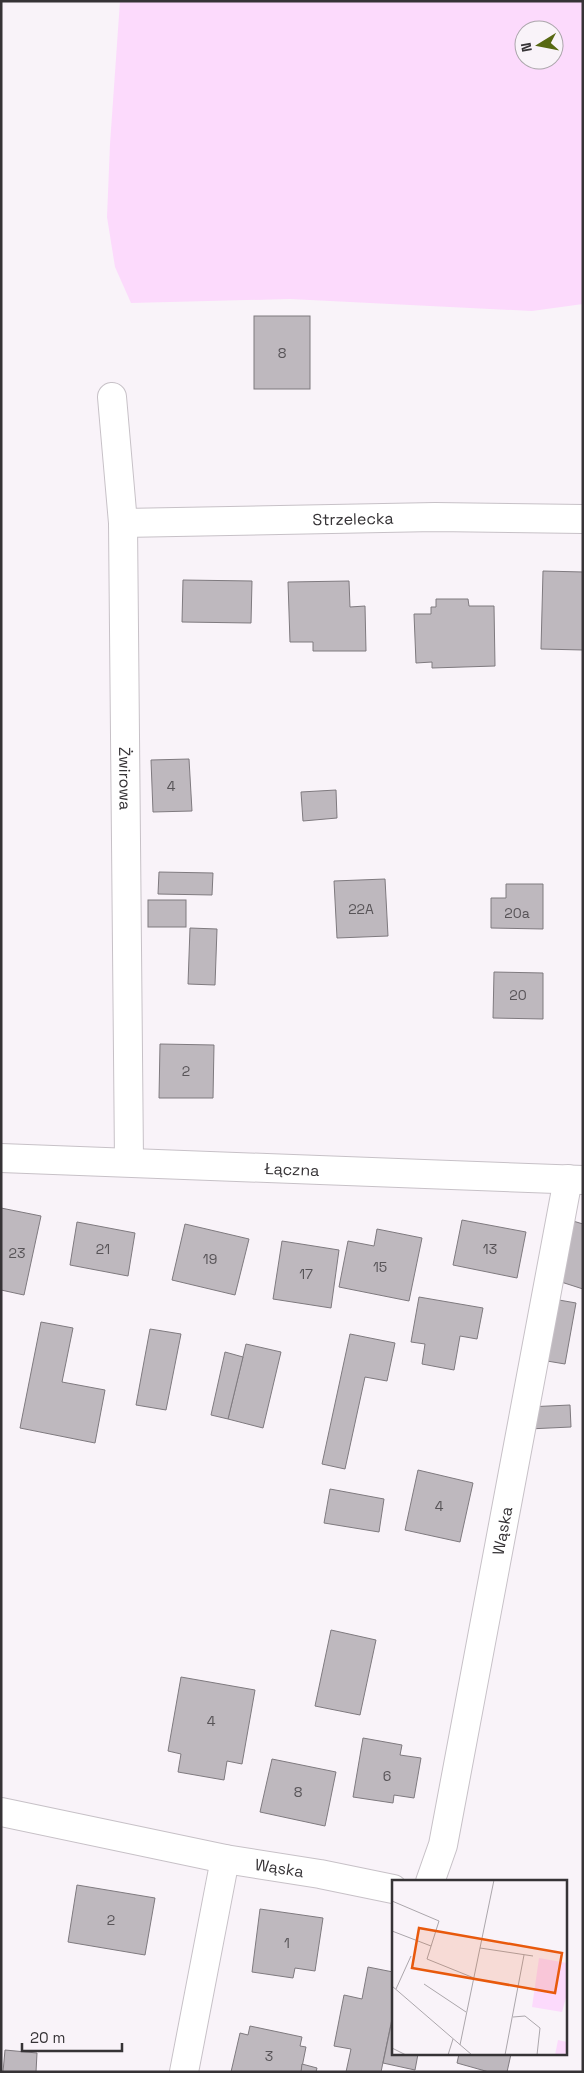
<svg xmlns="http://www.w3.org/2000/svg" width="584" height="2073" viewBox="0 0 584 2073" font-family="'Space Grotesk',sans-serif">
	<style>
		.green { fill: #fcdafc; fill-rule: evenodd }
		.building { fill: #beb8be; stroke: #7f7a7f }
		.lines { fill: none; stroke-linecap: round; stroke-linejoin: round }
		.minor-casing { stroke: #c7c1c7; stroke-width: 30 }
		.minor { stroke: #fff; stroke-width: 28 }
		.labels { text-anchor: middle; stroke-width: 4; stroke-linejoin: round; paint-order: stroke }
		.number-label { font-size: 14px; fill: #585458 }
		.street-label { font-size: 16px; fill: #363336; stroke: #f9f3f9 }
		.inset-road { fill: none; stroke: #aba6ab; stroke-width: 1 }
		.view { fill: #e8590c; fill-opacity: 0.15; stroke: #e8590c; stroke-width: 2.5 }
		.inset-edge { fill: none; stroke: #363336; stroke-width: 2.5 }
	</style>
	<rect width="100%" height="100%" fill="#f9f3f9"/>
	<!-- green -->
	<path class="green" d="M120,1H583V304L532,311L290,299L131,303L115,267L107,217L110,144ZM524,30H554V60H524Z"/>
	<!-- building -->
	<g class="building">
		<rect x="254" y="316" width="56" height="73"/>
		<path d="M543,571L583,572V650L541,649Z"/>
		<path d="M183,580L252,581L251,623L182,622Z"/>
		<path d="M349,581L350,607L365,606L366,651H313V642H290L288,582Z"/>
		<path d="M436,599H468L469,606H494L495,666L432,668V662L416,663L414,614H431V607H436Z"/>
		<path d="M189,759L192,811L153,812L151,760Z"/>
		<path d="M336,790L337,818L303,821L301,792Z"/>
		<path d="M159,872L213,873L212,895L158,894Z"/>
		<path d="M385,879L388,936L337,938L334,881Z"/>
		<path d="M506,884H543V929L491,928V898H506Z"/>
		<rect x="148" y="900" width="38" height="27"/>
		<path d="M190,928L217,929L215,985L188,984Z"/>
		<path d="M494,972L543,973V1019L493,1018Z"/>
		<path d="M160,1044L214,1045L213,1098H159Z"/>
		<path d="M1,1208L41,1216L24,1295L1,1290Z"/>
		<path d="M462,1220L526,1232L517,1278L453,1265Z"/>
		<path d="M573,1221L583,1224V1289L555,1280Z"/>
		<path d="M77,1222L135,1233L128,1276L70,1265Z"/>
		<path d="M185,1224L249,1239L235,1295L172,1280Z"/>
		<path d="M377,1229L422,1238L409,1301L339,1287L348,1241L374,1246Z"/>
		<path d="M282,1241L339,1250L331,1308L273,1299Z"/>
		<path d="M419,1297L483,1308L477,1339L460,1336L454,1370L422,1364L425,1344L411,1342Z"/>
		<path d="M559,1300L576,1303L565,1364L547,1361Z"/>
		<path d="M41,1322L73,1328L62,1382L105,1390L95,1443L20,1428Z"/>
		<path d="M150,1329L181,1334L166,1410L136,1405Z"/>
		<path d="M350,1334L395,1343L387,1381L365,1377L345,1469L322,1464Z"/>
		<path d="M246,1344L281,1352L263,1428L228,1419Z"/>
		<path d="M225,1352L243,1357L228,1419L211,1415Z"/>
		<path d="M570,1405L571,1427L528,1429L527,1407Z"/>
		<path d="M418,1470L473,1483L460,1542L405,1530Z"/>
		<path d="M330,1489L384,1499L379,1532L324,1523Z"/>
		<path d="M331,1630L376,1640L360,1715L315,1706Z"/>
		<path d="M181,1677L255,1690L242,1764L227,1761L224,1780L178,1772L181,1754L168,1751Z"/>
		<path d="M363,1738L402,1745L400,1755L421,1758L414,1798L394,1795L393,1803L353,1797Z"/>
		<path d="M272,1759L336,1772L325,1826L260,1812Z"/>
		<path d="M77,1885L155,1898L145,1955L68,1942Z"/>
		<path d="M260,1909L323,1918L315,1971L295,1968L293,1978L252,1972Z"/>
		<path d="M368,1967L393,1972V2014L381,2072H346L351,2049L334,2046L344,1995L362,1999Z"/>
		<path d="M391,2025H393V2054H418L415,2070L383,2063Z"/>
		<path d="M250,2026L302,2037L300,2046L306,2047L301,2072H231L240,2033L248,2035Z"/>
		<path d="M5,2050L37,2053L36,2072H3Z"/>
		<path d="M459,2054H511L507,2072H489L457,2063Z"/>
		<path d="M302,2064L317,2068L316,2072H301Z"/>
	</g>
	<g class="lines">
		<!-- minor casing -->
		<g class="minor-casing">
			<g id="minor">
				<path id="s1" d="M112,397L123,523L129,1161"/>
				<path id="s2" d="M123,523L435,517L583,519"/>
				<path id="s3" d="M1,1158L583,1180"/>
				<path id="s4" d="M1,1812L225,1859L320,1874L393,1889"/>
				<path id="s5" d="M430,1882L443,1845L568,1179"/>
				<path d="M184,2072L225,1859"/>
			</g>
		</g>
		<!-- minor -->
		<use href="#minor" class="minor"/>
	</g>
	<g class="labels">
		<!-- number labels -->
		<g class="number-label">
			<text x="282" y="358">8</text>
			<text x="171" y="791">4</text>
			<text x="361" y="914">22A</text>
			<text x="517" y="918">20a</text>
			<text x="518" y="1000">20</text>
			<text x="186" y="1076">2</text>
			<text x="103" y="1254">21</text>
			<text x="490" y="1254">13</text>
			<text x="17" y="1258">23</text>
			<text x="210" y="1264">19</text>
			<text x="380" y="1272">15</text>
			<text x="306" y="1279">17</text>
			<text x="439" y="1511">4</text>
			<text x="211" y="1726">4</text>
			<text x="387" y="1781">6</text>
			<text x="298" y="1797">8</text>
			<text x="111" y="1925">2</text>
			<text x="287" y="1948">1</text>
			<text x="269" y="2061">3</text>
		</g>
		<!-- street labels -->
		<g class="street-label">
			<text dy="6" stroke="none"><textPath href="#s2" startOffset="230">Strzelecka</textPath></text>
			<text dy="6" stroke="none"><textPath href="#s1" startOffset="382">Żwirowa</textPath></text>
			<text dy="6" stroke="none"><textPath href="#s3" startOffset="291">Łączna</textPath></text>
			<text dy="6" stroke="none"><textPath href="#s5" startOffset="359">Wąska</textPath></text>
			<text dy="6" stroke="none"><textPath href="#s4" startOffset="284">Wąska</textPath></text>
		</g>
	</g>
	<!-- overview -->
	<g transform="translate(392 1880)">
		<rect width="175" height="175" fill="#f9f3f9"/>
		<path d="M147,78L175,83V114L170,132L140,127ZM166,160L175,162V175H163Z" fill="#fcdafc"/>
		<path class="inset-road" d="M0,21L47,41L35,79L82,98M0,51L39,66M88,68L141,76M32,104L74,132M0,106L80,175M4,109L19,76M121,137L133,136L148,148L145,175M68,165L102,0M0,168L14,175M56,175L61,159M113,175L132,75"/>
		<path class="view" d="M27,48L170,73L163,113L20,88Z"/>
		<rect width="175" height="175" class="inset-edge"/>
	</g>
	<!-- border -->
	<rect width="584" height="2073" fill="none" stroke="#363336" stroke-width="5"/>
	<!-- north arrow -->
	<g transform="translate(539 45) rotate(260)"><circle r="24" fill="#f9f3f9" stroke="#aba6ab"/>
	<path d="M0-4L9 19L0 12L-9 19Z" fill="#576812"/>
	<text y="-8" font-size="14" font-weight="bold" text-anchor="middle" fill="#363336">N</text>
	</g>
	<!-- scale -->
	<path d="M22 2043v8h100v-8" fill="none" stroke="#363336" stroke-width="2.5"/>
	<text x="30" y="2043" font-size="15" fill="#363336" stroke="#f9f3f9" stroke-width="4" paint-order="stroke">20 m</text>
</svg>
